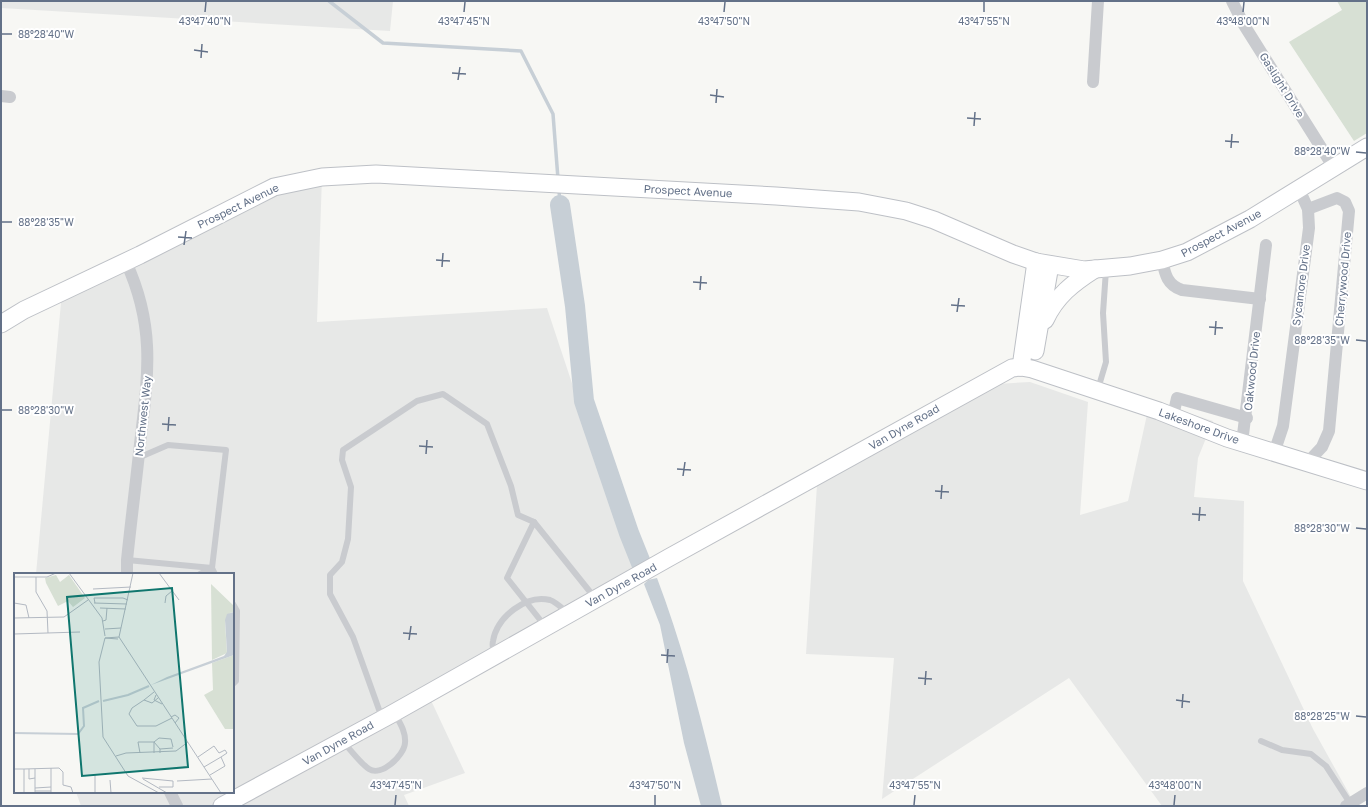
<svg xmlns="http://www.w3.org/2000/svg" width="1368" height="807" viewBox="0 0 1368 807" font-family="'Golos Text',sans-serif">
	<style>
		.built { fill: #e7e8e7 }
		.green { fill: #d7e0d4 }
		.water { fill: #c7cfd6 }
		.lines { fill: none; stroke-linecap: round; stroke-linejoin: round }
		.stream { stroke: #c7cfd6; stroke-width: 3.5 }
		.river { stroke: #c7cfd6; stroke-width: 20 }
		.secondary-casing { stroke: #bdc0c6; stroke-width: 19 }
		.lane { stroke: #c9cbcf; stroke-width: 6 }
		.street { stroke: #c9cbcf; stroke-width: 12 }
		.secondary { stroke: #fff; stroke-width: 17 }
		.ticks { fill: none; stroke: #637188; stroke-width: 1.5 }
		.labels { text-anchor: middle; stroke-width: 4; stroke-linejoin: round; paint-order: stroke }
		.street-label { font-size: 11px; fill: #637188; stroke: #fff }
		.inset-river { fill: none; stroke: #c7cfd6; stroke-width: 2 }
		.inset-road { fill: none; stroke: #b3b9c2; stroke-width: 1 }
		.view { fill: #0f766e; fill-opacity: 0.15; stroke: #0f766e; stroke-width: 2 }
		.inset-edge { fill: none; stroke: #637188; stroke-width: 2 }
		.ticks-label { font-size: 10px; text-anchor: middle; fill: #637188; stroke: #fff; stroke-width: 4; stroke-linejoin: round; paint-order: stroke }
	</style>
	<rect width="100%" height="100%" fill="#f7f7f4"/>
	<!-- built -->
	<g class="built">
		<path d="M1,1H393L390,31L1,8Z"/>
		<path d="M322,177L317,322L547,308L636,576L428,694L465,773L404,795L409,806H81L76,792H233V574H36L62,292L199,226Z"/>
		<path d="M1030,382L1088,402L1080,515L1128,501L1150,401L1213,421L1198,458L1194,497L1244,501L1243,581L1313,729L1356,806H1162L1069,678L882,799L894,658L806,654L817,485L997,384Z"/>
	</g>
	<!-- green -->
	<path class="green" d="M1337,1H1367V133L1354,141L1289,42L1342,10Z"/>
	<!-- water -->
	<path class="water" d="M657,578C685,652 704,729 722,806H701L684,743L660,625L644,584L648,580Z"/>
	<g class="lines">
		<!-- stream -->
		<g class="stream">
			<path d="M329,1L383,43L521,51L553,114L558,179"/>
			<path d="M559,190L560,205"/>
		</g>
		<!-- river -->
		<path class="river" d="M560,205L575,306L584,401L629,533L641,563"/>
		<!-- secondary casing -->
		<g class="secondary-casing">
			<g id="secondary">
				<path d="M1045,320C1056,296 1073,283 1095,269"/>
				<path d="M1,324L24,310L140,255L274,187L322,177L376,174L776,196L859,202L906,211L934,220L1013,254L1036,262L1084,270L1130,266L1162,260L1187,252L1250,219L1367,147"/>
				<path d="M1035,351L1050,265"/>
				<path d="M1021,367L1036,262"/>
				<path d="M222,806L390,715L670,557L1012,368L1021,367L1032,369L1159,411L1227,438L1367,481"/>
			</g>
		</g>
		<!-- lane -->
		<g class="lane">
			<path d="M1098,389L1106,362L1103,313L1106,270"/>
			<path d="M127,560L212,568L226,450L168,445L138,458"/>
			<path d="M200,574L212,568L215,574"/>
			<path d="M233,604L237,611L236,681L233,684"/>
			<path d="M545,626L507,578L534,522L595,598"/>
			<path d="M494,654C493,650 492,645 493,641C497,617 526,594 550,600C556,602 563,609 568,613"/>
			<path d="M382,718L353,637L330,594V575L342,562L348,539L351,487L342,460L343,450L417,401L443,394L487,424L511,486L518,515L534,522"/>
			<path d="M1261,741L1282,750L1311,754L1326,766L1350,803"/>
			<path d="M343,742C351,750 360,763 369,769C381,777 404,756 405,743C406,732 400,723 395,714"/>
		</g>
		<!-- street -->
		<g class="street">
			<path d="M1232,1L1244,25L1334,168"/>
			<path d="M1093,82L1098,1"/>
			<path d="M1,96L10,97"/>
			<path d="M1162,260C1165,274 1167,285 1182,290L1260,299"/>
			<path d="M126,262C156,327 148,376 140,444C136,483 131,521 127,560V574"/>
			<path d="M1173,416L1177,398L1247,418"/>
			<path d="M1242,443L1266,245"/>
			<path d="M1274,453L1283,426L1309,228L1308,209L1299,189"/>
			<path d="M1307,463L1322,447L1329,431L1349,211L1345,202L1337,198L1308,209"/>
			<path d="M170,792L177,806"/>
			<path d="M1346,806L1367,793"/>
		</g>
		<!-- secondary -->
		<use href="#secondary" class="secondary"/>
	</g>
	<!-- ticks -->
	<path class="ticks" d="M205,12L206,2M464,12L465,2M724,12L725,2M984,12V2M1243,12L1244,2M2,34H12M194,50L208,52M201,58L202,44M452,73L466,74M458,80L460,67M710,95L724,97M716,103L717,89M967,118L981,119M974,126L975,112M1225,141L1239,142M1231,148L1232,134M1356,152L1366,153M2,222H12M178,237L192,238M184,245L186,231M436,260L450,261M442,267L443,253M693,282L707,283M700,290L701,276M951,305L965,306M957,312L959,298M1209,327L1223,328M1215,335L1216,321M1356,340L1366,341M2,410H12M162,424L176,425M168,431L169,417M419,446L433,447M426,454L427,440M677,469L691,470M683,476L685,462M935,491L949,492M941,499L942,485M1192,514L1206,515M1199,521L1200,507M1356,528L1366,529M403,633L417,634M409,640L411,626M661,655L675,656M667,663L668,649M918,678L932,679M925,685L926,671M1176,700L1190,702M1182,708L1183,694M1356,716L1366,717M395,805L396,795M655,805V795M914,805L915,795M1174,805L1175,795"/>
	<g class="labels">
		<!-- street labels -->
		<g class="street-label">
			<text transform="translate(1282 85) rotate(58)" y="4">Gaslight Drive</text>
			<text transform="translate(688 191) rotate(3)" y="4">Prospect Avenue</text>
			<text transform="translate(238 206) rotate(-26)" y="4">Prospect Avenue</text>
			<text transform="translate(1221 233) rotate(-28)" y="4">Prospect Avenue</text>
			<text transform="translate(1343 279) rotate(-85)" y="4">Cherrywood Drive</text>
			<text transform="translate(1301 285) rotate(-83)" y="4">Sycamore Drive</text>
			<text transform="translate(1252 371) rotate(-84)" y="4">Oakwood Drive</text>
			<text transform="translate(143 416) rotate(-84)" y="4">Northwest Way</text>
			<text transform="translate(1199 426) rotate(20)" y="4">Lakeshore Drive</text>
			<text transform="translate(904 427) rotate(-30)" y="4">Van Dyne Road</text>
			<text transform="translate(621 585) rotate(-29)" y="4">Van Dyne Road</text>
			<text transform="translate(338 743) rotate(-29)" y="4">Van Dyne Road</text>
		</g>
	</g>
	<!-- overview -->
	<g transform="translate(14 573)">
		<rect width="220" height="220" fill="#f7f7f4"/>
		<path d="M42,2L46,9L55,2L71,25L59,34L54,28L44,33L32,10L31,5ZM197,11L220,33V39L216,40L211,49L213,80L198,87ZM220,82V156H211L190,122L199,117L198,90Z" fill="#d7e0d4"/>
		<path d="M220,39V82L137,112L153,104L210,83L213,79L211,47L213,41Z" fill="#c7cfd6"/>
		<path class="inset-river" d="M89,128L114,122L135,113M0,160L64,161L70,153L69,135L85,128"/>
		<path class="inset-road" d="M55,0L88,45L91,63M145,0L165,27M0,4H33L42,0M22,4V19L33,38L34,60M79,16L117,14M0,30L12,32L15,45M80,30L113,31M81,30L80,25H109L114,27M151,30L152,23L158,18M86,35L112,36M0,45L50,44L74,27M89,48L92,47L93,35M91,56L107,55M0,61L66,59M105,64L207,220M105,64L119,0M91,65L85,89L89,164L114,203L145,220M104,66L91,65L105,64M140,119L130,127L138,130L144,125M142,122L140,127L148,131M130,127L118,135L115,141L123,153H142L158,145M157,144L161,142L165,145L161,150M146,176L140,169L145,165L157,166L159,174M126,180L124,169H140V180M146,180V176L159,175M102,183L112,180L162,178L174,169M184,184L200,173L205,180L211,177L213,180L207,184M190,194L207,184L211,193L196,202M37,195V220M0,196H10V220M10,196L45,195L49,199V212L57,214L59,220M15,196V206L21,205M21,196V220M81,201V220M128,205L159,208V214H145M129,206L153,220M96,207L97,220M163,208L198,206M21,215L37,214M21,218H37"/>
		<path class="view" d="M158,15L174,194L68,203L53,24Z"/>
		<rect width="220" height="220" class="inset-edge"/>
	</g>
	<g class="ticks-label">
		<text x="205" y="25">43°47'40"N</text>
		<text x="464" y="25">43°47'45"N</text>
		<text x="724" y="25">43°47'50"N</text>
		<text x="984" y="25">43°47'55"N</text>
		<text x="1243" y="25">43°48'00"N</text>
		<text x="46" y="38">88°28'40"W</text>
		<text x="1322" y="155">88°28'40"W</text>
		<text x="46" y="226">88°28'35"W</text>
		<text x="1322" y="344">88°28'35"W</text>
		<text x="46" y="414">88°28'30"W</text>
		<text x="1322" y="532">88°28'30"W</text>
		<text x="1322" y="720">88°28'25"W</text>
		<text x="396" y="789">43°47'45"N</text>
		<text x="655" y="789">43°47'50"N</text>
		<text x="915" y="789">43°47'55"N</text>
		<text x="1175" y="789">43°48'00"N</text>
	</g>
	<!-- border -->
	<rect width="1368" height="807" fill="none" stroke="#637188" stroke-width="4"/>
</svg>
